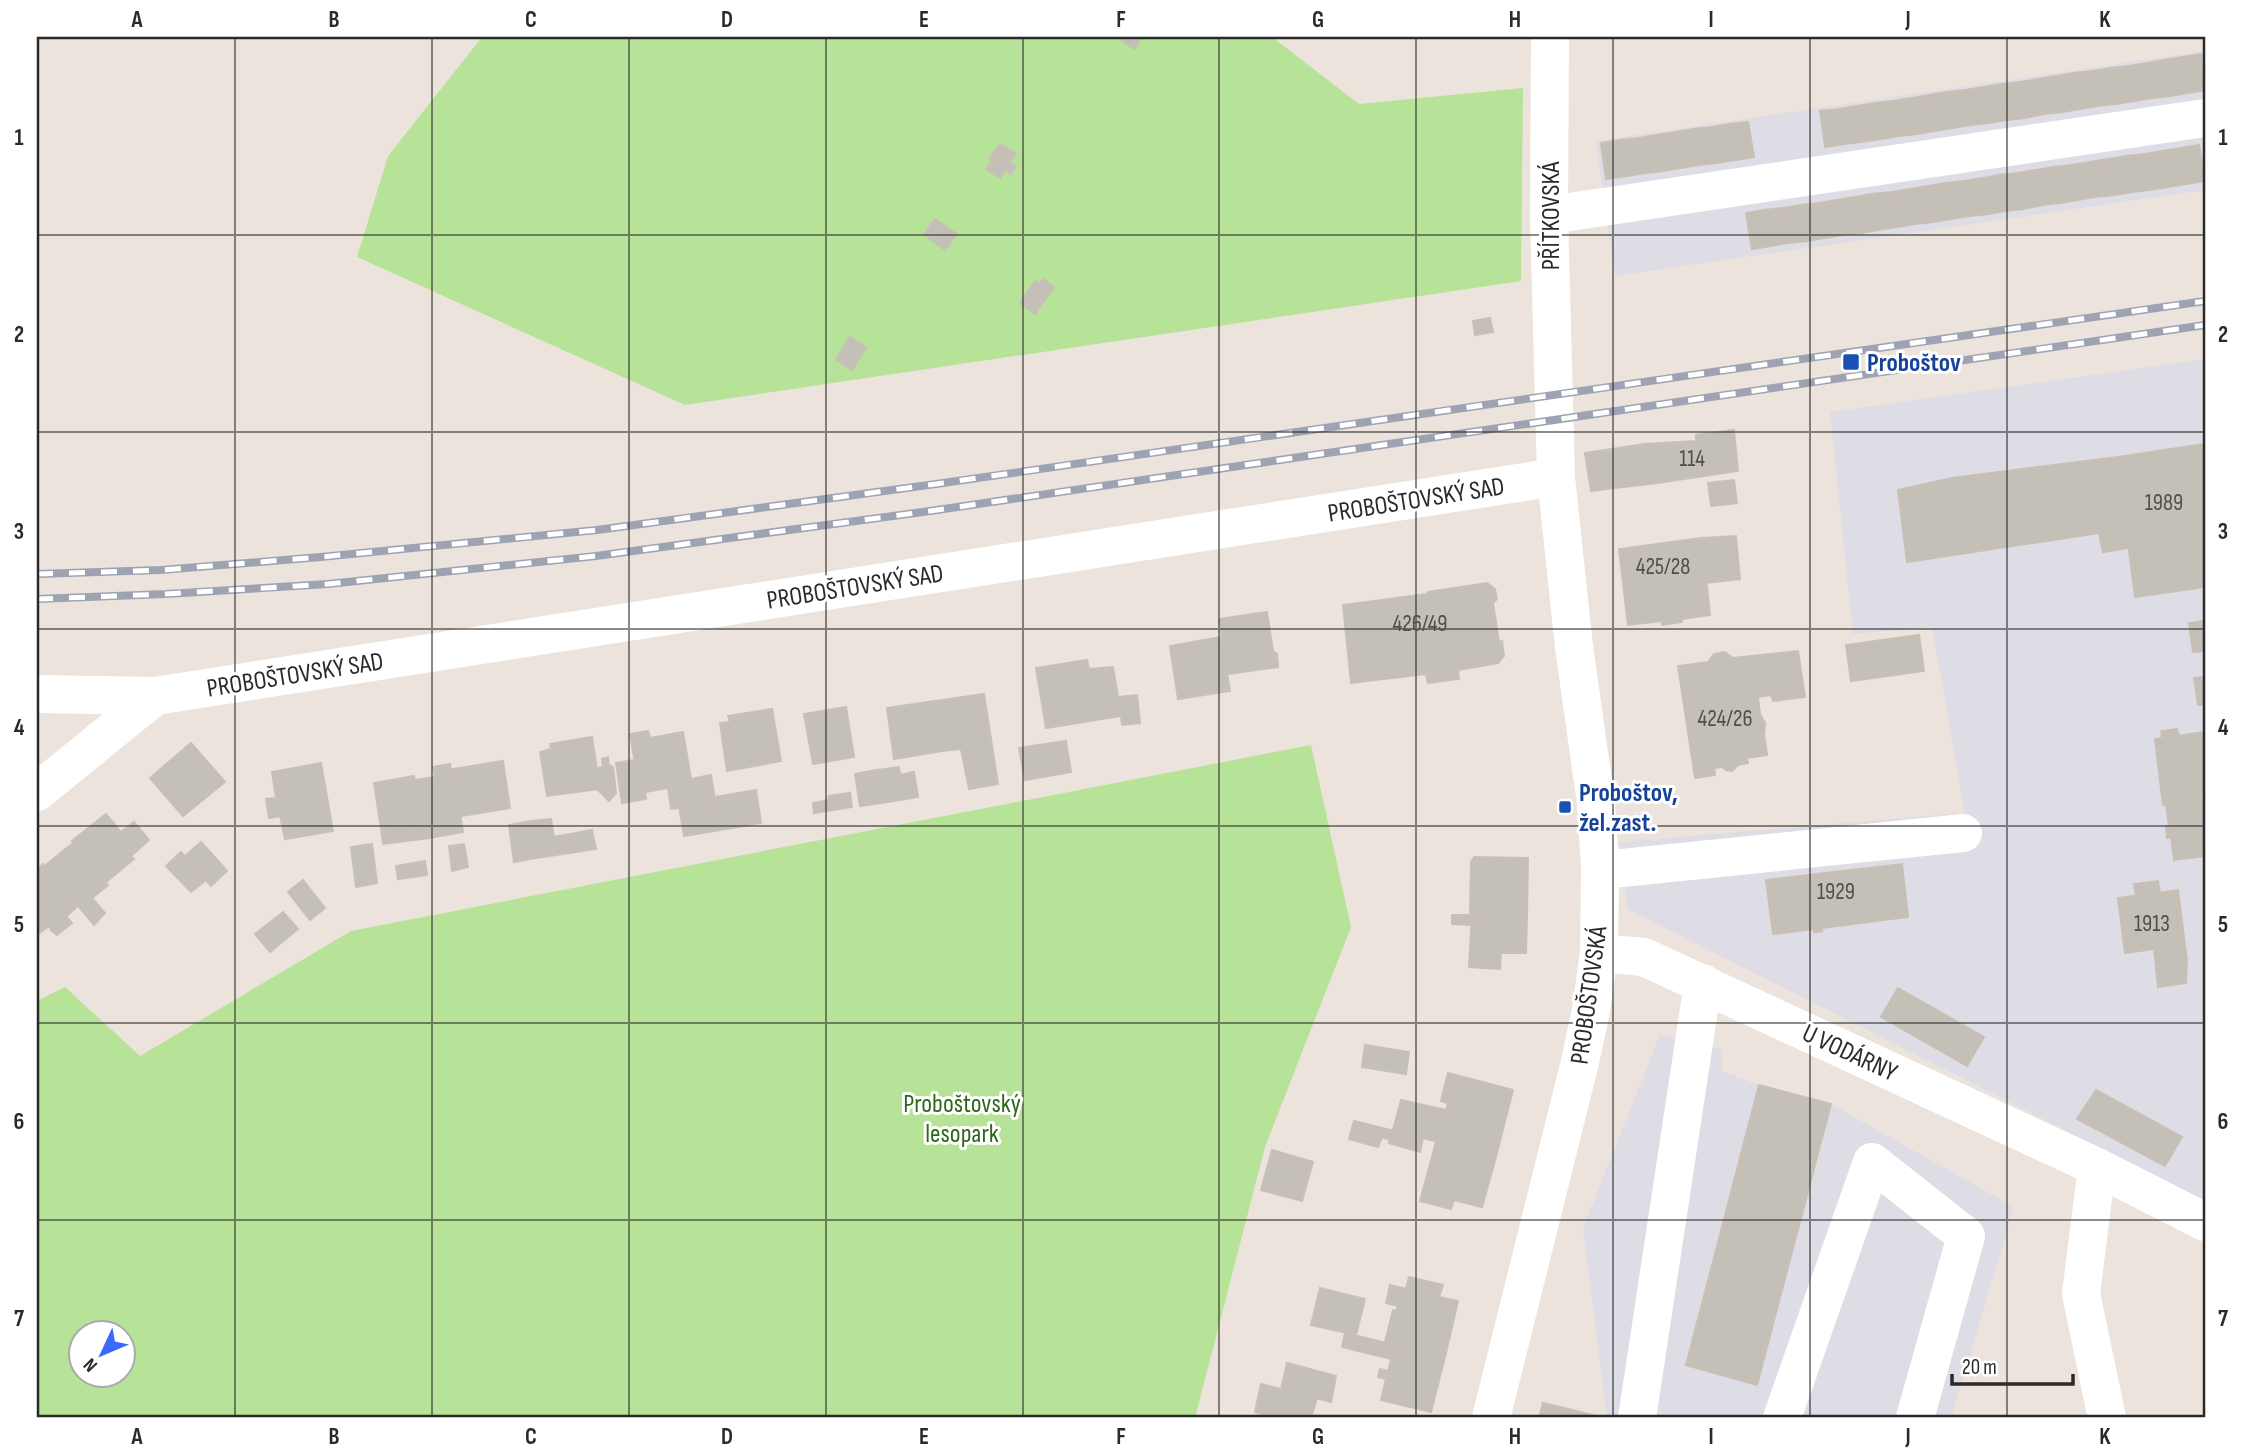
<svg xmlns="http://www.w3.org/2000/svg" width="2242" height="1455" viewBox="0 0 2242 1455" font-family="'Sofia Sans Condensed',sans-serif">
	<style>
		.industrial { fill: #dedce4 }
		.green { fill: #b6e398; fill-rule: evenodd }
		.building { fill: #c4bfb7; stroke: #c8c0b5; stroke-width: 2 }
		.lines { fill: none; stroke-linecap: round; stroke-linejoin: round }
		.minor { stroke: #fff; stroke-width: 38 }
		.rail-casing { stroke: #9ea3b4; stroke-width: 8 }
		.rail { stroke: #fff; stroke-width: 5; stroke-dasharray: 16; stroke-linecap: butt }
		.grid { fill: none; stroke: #2a2a2a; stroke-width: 2; stroke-opacity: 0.55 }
		.transit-dot { fill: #1a4fb4; stroke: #fff; stroke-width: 2.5 }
		.labels { text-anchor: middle; stroke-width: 6; stroke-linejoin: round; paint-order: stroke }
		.number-label { font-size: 23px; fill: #504f4d }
		.street-label { font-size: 26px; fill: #2a2a2a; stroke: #fff }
		.transit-label { font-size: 26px; font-weight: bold; fill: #164399; stroke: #fff; text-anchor: start }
		.park-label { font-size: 26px; fill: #2e671a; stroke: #fff }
		.neatline { fill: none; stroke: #2a2a2a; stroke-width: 2.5 }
		.grid-label { font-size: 23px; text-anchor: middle; font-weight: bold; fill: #2a2a2a }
	</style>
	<rect width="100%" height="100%" fill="#ece4dc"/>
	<!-- industrial -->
	<g class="industrial">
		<path d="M2205,51V190L1615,276L1596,141Z"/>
		<path d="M2205,359V1201L1628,909L1619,842L1965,813L1932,627L1853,634L1830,412Z"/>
		<path d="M1660,1035L1722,1049V1071L1759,1085L1831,1104L2014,1207L1951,1418H1607L1583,1228Z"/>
	</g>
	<!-- green -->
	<g class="green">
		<path d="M482,37H1272L1359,104L1523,88L1521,281L685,405L357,257L388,156Z"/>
		<path d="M1311,745L1351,927L1265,1147L1195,1418H37V1001L65,987L140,1056L351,931ZM80,1332H122V1374H80Z"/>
	</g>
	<!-- building -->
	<g class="building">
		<path d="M1117,37H1142L1134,49Z"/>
		<path d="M2201,54L2205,90L2188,93L2183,57Z"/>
		<path d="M2183,57L2188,93L2170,96L2164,60Z"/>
		<path d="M2164,60L2170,96L2152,98L2147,63Z"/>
		<path d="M2147,63L2152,98L2134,101L2129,66Z"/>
		<path d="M2129,66L2134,101L2116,104L2111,68Z"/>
		<path d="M2111,68L2116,104L2097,106L2092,71Z"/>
		<path d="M2092,71L2097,106L2080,109L2074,73Z"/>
		<path d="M2074,73L2080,109L2062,112L2056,76Z"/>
		<path d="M2056,76L2062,112L2043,114L2038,79Z"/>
		<path d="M2038,79L2043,114L2025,118L2020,82Z"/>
		<path d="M2020,82L2025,118L2007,120L2002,84Z"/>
		<path d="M2002,84L2007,120L1989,123L1984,87Z"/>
		<path d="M1984,87L1989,123L1971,125L1965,90Z"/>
		<path d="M1965,90L1971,125L1953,128L1947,92Z"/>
		<path d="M1947,92L1953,128L1934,131L1929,95Z"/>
		<path d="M1929,95L1934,131L1917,134L1912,98Z"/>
		<path d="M1912,98L1917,134L1899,136L1893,101Z"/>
		<path d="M1893,101L1899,136L1881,139L1875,103Z"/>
		<path d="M1875,103L1881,139L1862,142L1857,106Z"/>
		<path d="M1857,106L1862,142L1845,144L1840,109Z"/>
		<path d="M1840,109L1845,144L1825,147L1820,111Z"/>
		<path d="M1748,122L1754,157L1735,160L1729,124Z"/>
		<path d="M1729,124L1735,160L1717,163L1712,127Z"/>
		<path d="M1712,127L1717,163L1699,165L1694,129Z"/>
		<path d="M1694,129L1699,165L1681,168L1676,132Z"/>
		<path d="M1676,132L1681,168L1663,171L1657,135Z"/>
		<path d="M1657,135L1663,171L1645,173L1639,138Z"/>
		<path d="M1639,138L1645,173L1627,176L1621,140Z"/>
		<path d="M1621,140L1627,176L1606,179L1601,143Z"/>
		<path d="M1000,144L1016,154L1010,162L1016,166L1011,174L1006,170L1000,178L986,169L992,161L989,159Z"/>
		<path d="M2199,145L2205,181L2186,184L2181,148Z"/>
		<path d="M2181,148L2186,184L2168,187L2162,151Z"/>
		<path d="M2162,151L2168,187L2150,190L2145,154Z"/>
		<path d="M2145,154L2150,190L2133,192L2127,156Z"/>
		<path d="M2127,156L2133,192L2114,195L2108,159Z"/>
		<path d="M2108,159L2114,195L2095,197L2090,162Z"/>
		<path d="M2090,162L2095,197L2077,200L2072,165Z"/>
		<path d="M2072,165L2077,200L2060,203L2054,167Z"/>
		<path d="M2054,167L2060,203L2042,205L2036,170Z"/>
		<path d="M2036,170L2042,205L2023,209L2018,173Z"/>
		<path d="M2018,173L2023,209L2005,211L2000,175Z"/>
		<path d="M2000,175L2005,211L1988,214L1983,178Z"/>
		<path d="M1983,178L1988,214L1970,216L1964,181Z"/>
		<path d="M1964,181L1970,216L1951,219L1946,183Z"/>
		<path d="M1946,183L1951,219L1933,222L1928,186Z"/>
		<path d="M1928,186L1933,222L1915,224L1910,189Z"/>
		<path d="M1910,189L1915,224L1897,227L1892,192Z"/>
		<path d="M1892,192L1897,227L1878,230L1872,194Z"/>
		<path d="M1872,194L1878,230L1861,233L1855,197Z"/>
		<path d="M1855,197L1861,233L1843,235L1837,200Z"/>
		<path d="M1837,200L1843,235L1824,238L1819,203Z"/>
		<path d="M1819,203L1824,238L1807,241L1801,205Z"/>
		<path d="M1801,205L1807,241L1789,243L1783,208Z"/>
		<path d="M1783,208L1789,243L1771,246L1765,210Z"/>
		<path d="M1765,210L1771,246L1752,249L1746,213Z"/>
		<path d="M935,219L957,234L945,250L924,234Z"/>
		<path d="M1043,279L1054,287L1035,314L1020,303L1035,281L1039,284Z"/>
		<path d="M1490,318L1493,332L1475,335L1473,321Z"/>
		<path d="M850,337L866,348L852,370L836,360Z"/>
		<path d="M1734,430L1738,471L1650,484L1645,444L1696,441V435Z"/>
		<path d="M1645,444L1650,484L1591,491L1585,453Z"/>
		<path d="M2205,444V587L2135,597L2117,457Z"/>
		<path d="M2117,457L2128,548L2103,552L2099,533L1907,562L1898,490L1952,478Z"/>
		<path d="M1734,480L1737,503L1711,506L1708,483Z"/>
		<path d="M1736,536L1740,579L1706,583L1702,538Z"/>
		<path d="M1702,538L1710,615L1682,619V622L1662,625V621L1628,625L1619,549Z"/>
		<path d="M1487,583L1495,589L1497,599L1493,603L1499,642L1502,641L1504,656L1498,663L1458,670L1459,679L1428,683L1426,674L1351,683L1343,605L1427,594L1428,592Z"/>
		<path d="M1267,612L1273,651L1277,654L1278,667L1228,674L1219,619Z"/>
		<path d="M2205,621V651L2193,652L2189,623Z"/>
		<path d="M1919,635L1924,671L1851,681L1846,645Z"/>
		<path d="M1221,637L1230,691L1178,699L1170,646Z"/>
		<path d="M1798,651L1805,697L1773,701L1771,695L1758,697L1760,714L1765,723L1764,735L1767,755L1747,758L1748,763L1738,765L1732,771L1726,770L1722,767L1714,768L1715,775L1695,778L1678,666L1708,662L1714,654L1725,652L1733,658Z"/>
		<path d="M1087,660L1089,669L1113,667L1121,716L1046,728L1036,668Z"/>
		<path d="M2205,677V705H2198L2194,678Z"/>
		<path d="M984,694L998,784L969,789L961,749L943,751L935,701Z"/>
		<path d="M1137,695L1140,723L1122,725L1119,697Z"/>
		<path d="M935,701L943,751L894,759L887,708Z"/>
		<path d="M846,707L854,757L813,764L804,714Z"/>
		<path d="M772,709L781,761L727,771L720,723L730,722L728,716Z"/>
		<path d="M2177,729L2179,736L2162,738L2161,731Z"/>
		<path d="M648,731L650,738L683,732L691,779L711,775L715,800L679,806V808L671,809L668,788L640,793L630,734Z"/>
		<path d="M2205,732V799L2163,805L2155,739Z"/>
		<path d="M592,737L600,789L547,796L540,752L551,749L550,744Z"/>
		<path d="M1066,741L1071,772L1043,777L1038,745Z"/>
		<path d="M191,743L225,782L183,816L150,778Z"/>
		<path d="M1038,745L1043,777L1025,780L1019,748Z"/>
		<path d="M608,757L609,765L613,767L616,793L609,801L597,789H600L597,768L603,767L602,759Z"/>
		<path d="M634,760L640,793L645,792L646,799L622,803L616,763Z"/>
		<path d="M503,761L510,808L461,816L453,769Z"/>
		<path d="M321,763L333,831L285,839L280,816L269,818L266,799L276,798L272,772Z"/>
		<path d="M450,764L451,771L453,770L463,832L423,839L414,780L435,777L433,767Z"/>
		<path d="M899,767L900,775L914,772L918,797L881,803L876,770Z"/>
		<path d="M876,770L881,803L860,806L855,774Z"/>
		<path d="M414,776L421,822L381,829L374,783Z"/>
		<path d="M756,790L761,823L720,830L715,797Z"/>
		<path d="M850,793L852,807L814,813L813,803L828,800L829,796Z"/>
		<path d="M2205,799V856L2174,860L2171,837L2167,838L2166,827L2169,826L2166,805Z"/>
		<path d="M715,800L720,830L684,836L679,806Z"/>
		<path d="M106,814L121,832L134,822L149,840L131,856L134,859L106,882L72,841Z"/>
		<path d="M551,819L554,837L592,830L596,849L536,858L531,821Z"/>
		<path d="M531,821L536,858L514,862L509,825Z"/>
		<path d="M421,822L423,839L383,844L381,829Z"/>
		<path d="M201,842L227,871L211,886L185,856Z"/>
		<path d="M73,843L108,885L92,898L105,913L94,925L45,866Z"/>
		<path d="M372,844L377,883L356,887L351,847Z"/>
		<path d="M464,844L468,867L452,871L449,846Z"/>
		<path d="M181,852L206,880L191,892L166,866Z"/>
		<path d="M1474,857L1528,858L1527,916L1470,915L1471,862Z"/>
		<path d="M425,861L427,875L398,879L396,866Z"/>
		<path d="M43,864L78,906L51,930L49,926L37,935V870Z"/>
		<path d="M1902,864L1908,917L1822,928V931L1814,932V929L1773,934L1766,880Z"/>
		<path d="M303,880L325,908L310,920L288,892Z"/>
		<path d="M2158,881L2160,893L2136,896L2134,884Z"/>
		<path d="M2178,890L2187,961L2186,983L2158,987L2154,949L2125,953L2118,898Z"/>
		<path d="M283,912L298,929L270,952L255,934Z"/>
		<path d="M1452,915H1472V925L1452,924Z"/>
		<path d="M1472,915L1527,916L1526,953H1501L1500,969L1469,967Z"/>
		<path d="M66,916L72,923L57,935L51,930Z"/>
		<path d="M1898,988L1984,1037L1967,1066L1881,1017Z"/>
		<path d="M1365,1045L1409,1052L1406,1074L1362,1067Z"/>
		<path d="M1448,1073L1513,1090L1496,1157L1438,1142L1448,1103L1441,1101Z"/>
		<path d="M1759,1085L1831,1104L1757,1385L1686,1365Z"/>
		<path d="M2096,1090L2182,1137L2165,1166L2077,1119Z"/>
		<path d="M1401,1100L1446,1110L1438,1142L1393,1130Z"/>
		<path d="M1354,1121L1423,1138L1420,1152L1389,1143L1390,1140L1382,1137L1378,1147L1349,1139Z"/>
		<path d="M1436,1142L1496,1157L1482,1207L1454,1200L1451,1209L1420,1201Z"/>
		<path d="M1272,1150L1313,1162L1302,1201L1261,1190Z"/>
		<path d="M1409,1277L1443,1285L1439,1297L1458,1301L1445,1357L1385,1342L1393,1310L1396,1311L1398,1306L1386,1303L1390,1285L1406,1289Z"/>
		<path d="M1320,1288L1365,1299L1356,1335L1311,1325Z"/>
		<path d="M1345,1333L1395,1345L1391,1359L1342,1347Z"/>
		<path d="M1395,1345L1445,1357L1431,1412L1381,1400L1386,1379L1378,1377L1380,1369L1388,1371Z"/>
		<path d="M1287,1363L1336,1376L1331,1402L1281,1389Z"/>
		<path d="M1261,1384L1317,1398L1311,1418H1278L1255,1412Z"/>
		<path d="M1543,1403L1605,1418H1539Z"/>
	</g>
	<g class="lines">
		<!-- minor -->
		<g class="minor">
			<path d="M1549,215L2205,118"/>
			<path d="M37,694L155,696L1556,477"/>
			<path d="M37,792L155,696"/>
			<path d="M1600,867L1622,868L1963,833"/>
			<path d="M1599,953L1644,957L2097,1167L2205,1222"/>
			<path d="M2097,1167L2081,1294L2107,1418"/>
			<path d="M1491,1418L1580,1062L1591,1010L1599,953L1600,867L1596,803L1574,647L1556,477L1549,215L1550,37"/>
			<path d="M1637,1418L1703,983"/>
			<path d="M1782,1418L1872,1162L1966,1236L1915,1418"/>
		</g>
		<!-- rail casing -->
		<g class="rail-casing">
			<g id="rail">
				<path d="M37,574L161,570L321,557L597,530L936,484L2205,301"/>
				<path d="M37,599L166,594L328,584L596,556L930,511L2205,325"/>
			</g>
		</g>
		<!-- rail -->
		<use href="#rail" class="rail"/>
	</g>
	<!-- grid -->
	<path class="grid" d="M235,37V1418M432,37V1418M629,37V1418M826,37V1418M1023,37V1418M1219,37V1418M1416,37V1418M1613,37V1418M1810,37V1418M2007,37V1418M37,235H2205M37,432H2205M37,629H2205M37,826H2205M37,1023H2205M37,1220H2205"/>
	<!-- markers -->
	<g class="transit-dot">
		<rect x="1842" y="353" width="18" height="18" rx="3.5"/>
		<rect x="1558" y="800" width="14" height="14" rx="3.5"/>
	</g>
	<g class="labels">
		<!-- number labels -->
		<g class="number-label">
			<text x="1692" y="466">114</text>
			<text x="2164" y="510">1989</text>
			<text x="1663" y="574">425/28</text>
			<text x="1420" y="631">426/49</text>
			<text x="1725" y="726">424/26</text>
			<text x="1836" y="899">1929</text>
			<text x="2152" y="931">1913</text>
		</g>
		<!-- street labels -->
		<g class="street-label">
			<text transform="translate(1550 216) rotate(-90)" y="9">PŘÍTKOVSKÁ</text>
			<text transform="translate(1416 499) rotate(-9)" y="9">PROBOŠTOVSKÝ SAD</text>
			<text transform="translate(855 586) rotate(-9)" y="9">PROBOŠTOVSKÝ SAD</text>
			<text transform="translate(295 674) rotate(-9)" y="9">PROBOŠTOVSKÝ SAD</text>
			<text transform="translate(1588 995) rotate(-82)" y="9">PROBOŠTOVSKÁ</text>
			<text transform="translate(1850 1052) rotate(25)" y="9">U VODÁRNY</text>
		</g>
		<!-- transit labels -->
		<g class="transit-label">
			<text x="1867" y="371">Proboštov</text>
			<text x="1579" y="801">Proboštov,<tspan x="1579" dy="30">žel.zast.</tspan></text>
		</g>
		<!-- park labels -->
		<g class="park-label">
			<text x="962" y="1112">Proboštovský<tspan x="962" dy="30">lesopark</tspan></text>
		</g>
	</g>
	<!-- border -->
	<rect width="2242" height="1455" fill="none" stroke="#ffffff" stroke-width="77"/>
	<!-- north arrow -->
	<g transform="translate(102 1354) rotate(226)"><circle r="33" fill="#ffffff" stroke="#aaaaaa" stroke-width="2"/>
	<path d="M0-5L12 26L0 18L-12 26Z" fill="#3a69fb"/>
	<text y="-10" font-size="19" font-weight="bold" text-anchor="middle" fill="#2a2a2a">N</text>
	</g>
	<!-- scale -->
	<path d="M1952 1374v10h121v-10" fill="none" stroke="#2a2a2a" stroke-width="3.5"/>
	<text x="1962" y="1374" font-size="21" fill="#2a2a2a" stroke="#ffffff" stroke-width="5" paint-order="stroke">20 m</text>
	<rect x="38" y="38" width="2166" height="1378" class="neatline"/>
	<g class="grid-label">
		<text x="137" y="27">A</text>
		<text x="334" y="27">B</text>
		<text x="531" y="27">C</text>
		<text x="727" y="27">D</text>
		<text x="924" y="27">E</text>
		<text x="1121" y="27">F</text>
		<text x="1318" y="27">G</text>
		<text x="1515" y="27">H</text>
		<text x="1711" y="27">I</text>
		<text x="1908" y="27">J</text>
		<text x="2105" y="27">K</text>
		<text x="19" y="145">1</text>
		<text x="2223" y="145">1</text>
		<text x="19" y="342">2</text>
		<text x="2223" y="342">2</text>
		<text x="19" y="539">3</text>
		<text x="2223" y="539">3</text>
		<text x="19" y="735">4</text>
		<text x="2223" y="735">4</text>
		<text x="19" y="932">5</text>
		<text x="2223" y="932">5</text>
		<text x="19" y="1129">6</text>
		<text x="2223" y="1129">6</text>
		<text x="19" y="1326">7</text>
		<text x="2223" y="1326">7</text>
		<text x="137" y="1444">A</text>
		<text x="334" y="1444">B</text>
		<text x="531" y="1444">C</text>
		<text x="727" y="1444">D</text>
		<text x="924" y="1444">E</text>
		<text x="1121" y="1444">F</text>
		<text x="1318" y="1444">G</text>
		<text x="1515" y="1444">H</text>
		<text x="1711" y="1444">I</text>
		<text x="1908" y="1444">J</text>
		<text x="2105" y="1444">K</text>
	</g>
</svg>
